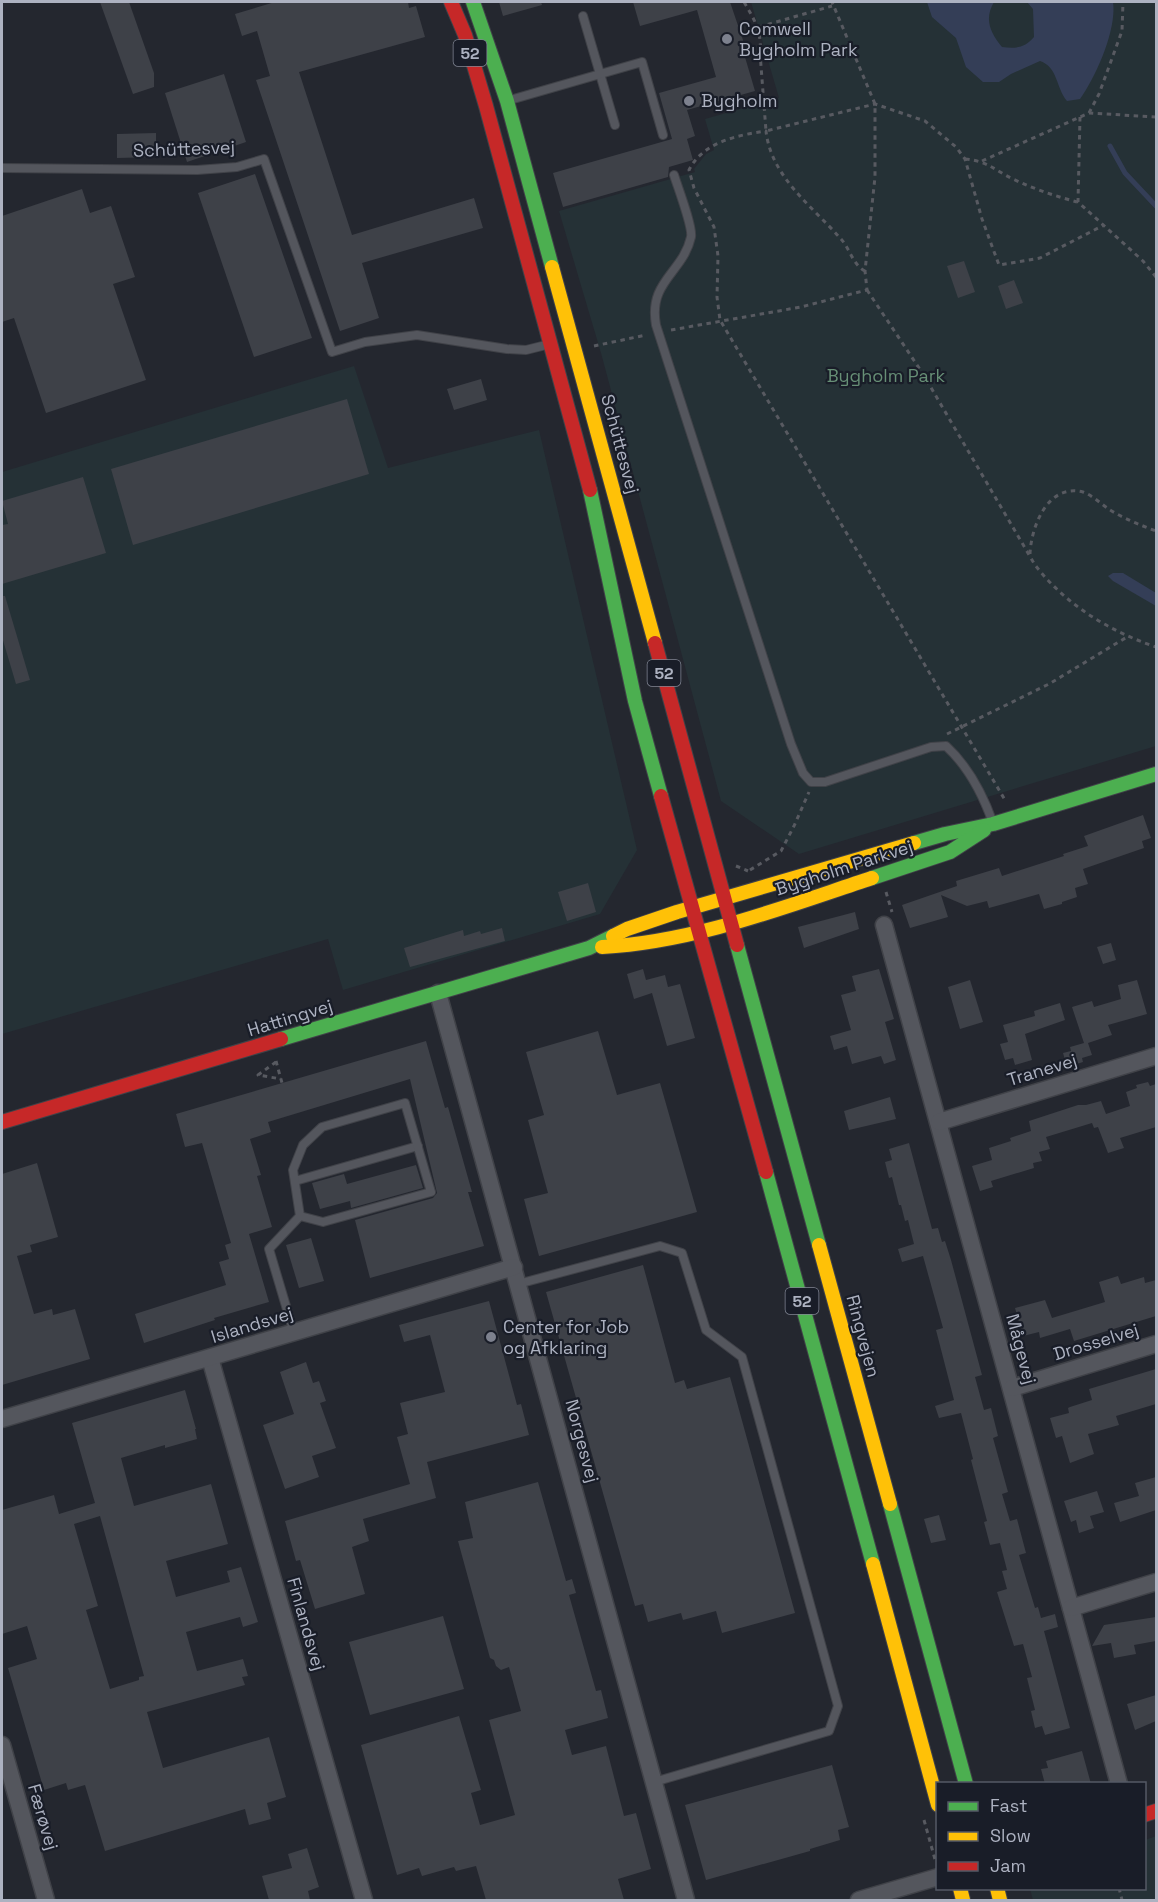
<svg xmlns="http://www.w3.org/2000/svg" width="1158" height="1902" viewBox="0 0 1158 1902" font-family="'Space Grotesk',sans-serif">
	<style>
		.green { fill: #253136 }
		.water { fill: #343e57 }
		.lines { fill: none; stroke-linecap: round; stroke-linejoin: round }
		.stream { stroke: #343e57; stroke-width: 5 }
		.building { fill: #3e4148; fill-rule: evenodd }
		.lane-casing { stroke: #404248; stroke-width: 10 }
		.street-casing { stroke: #404248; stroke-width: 19 }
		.fast-casing { stroke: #404248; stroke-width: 16 }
		.slow-casing { stroke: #404248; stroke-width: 16 }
		.jam-casing { stroke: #404248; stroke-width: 16 }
		.path { stroke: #585a61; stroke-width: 3; stroke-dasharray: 4.5 4.5; stroke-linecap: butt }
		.lane { stroke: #54565d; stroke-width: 8 }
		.street { stroke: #54565d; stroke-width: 16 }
		.fast { stroke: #4caf50; stroke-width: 14 }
		.slow { stroke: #ffc107; stroke-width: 14 }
		.jam { stroke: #c62828; stroke-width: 14 }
		.poi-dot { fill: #7d818e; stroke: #191d28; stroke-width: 2 }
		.labels { text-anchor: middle; stroke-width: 4.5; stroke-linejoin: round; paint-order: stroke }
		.shield { fill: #191d28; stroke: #818593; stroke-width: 1.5 }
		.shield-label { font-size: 16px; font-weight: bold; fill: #adb2c1 }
		.poi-label { font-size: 18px; fill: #adb2c1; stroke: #191d28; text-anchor: start }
		.street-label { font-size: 18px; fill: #adb2c1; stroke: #191d28 }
		.park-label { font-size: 18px; fill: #678f76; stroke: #191d28 }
	</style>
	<rect width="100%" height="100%" fill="#24272f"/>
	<!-- green -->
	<g class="green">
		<path d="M751,2H1156V746L799,854L721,801L601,353L559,211L695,172L694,169L706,154L714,150L705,119L779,98Z"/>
		<path d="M354,366L388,468L539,430L637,850L600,914L343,990L328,939L2,1034V472Z"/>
		<path d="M1156,1836V1900H1033L1030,1889L1144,1888L1145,1840Z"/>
	</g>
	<!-- water -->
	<g class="water">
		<path d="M927,2H994C984,19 990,32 1002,47C1015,49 1025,48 1034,37L1033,9L1027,2H1113C1117,29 1096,77 1080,99L1067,101C1056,88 1058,67 1040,61L1011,74L999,82H983L966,67L956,38L932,17Z"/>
		<path d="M1113,573H1123L1156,593V606L1113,581L1108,576Z"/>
	</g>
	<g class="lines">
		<!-- stream -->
		<path class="stream" d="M1110,146L1125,173L1156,206"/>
	</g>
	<!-- building -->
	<g class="building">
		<path d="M100,2H129L154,73V87L133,94Z"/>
		<path d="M275,2H408L409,8L416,6L425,37L299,72L352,235L474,198L483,228L362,263L379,318L340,331L256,80L270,76L257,31L242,36L235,14Z"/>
		<path d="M499,2H541L542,5L503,16Z"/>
		<path d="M633,2H730L745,46L742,47L755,91L687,110L695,136L687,139L693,160L669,167L668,177L563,207L553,173L672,139L659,93L716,77L697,10L640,26Z"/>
		<path d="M224,74L246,142L187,162L165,93Z"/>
		<path d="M156,133V157L117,158V134Z"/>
		<path d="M255,174L312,338L254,357L198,193Z"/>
		<path d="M82,189L90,213L111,206L135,277L113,284L146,380L46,413L14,318L2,322V216Z"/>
		<path d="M964,261L975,292L958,298L947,266Z"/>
		<path d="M1014,280L1023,303L1006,309L998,286Z"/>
		<path d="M481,379L487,400L454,410L447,389Z"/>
		<path d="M347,399L369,474L133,545L111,469Z"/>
		<path d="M83,477L106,553L2,584V525L8,524L2,501Z"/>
		<path d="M2,596H5L30,680L16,684L2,637Z"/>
		<path d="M1143,815L1151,838L1142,841L1144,848L1083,869L1088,884L1075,888L1077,897L1062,902V904L1044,909L1039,894L989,908L987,901L967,906L941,895L948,917L910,928L902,905L957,886L956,881L999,868L1002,876L1064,856L1063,854L1088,846L1084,836Z"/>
		<path d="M588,883L596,912L567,921L558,892Z"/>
		<path d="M855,912L859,929L804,948L798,927Z"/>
		<path d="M502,928L505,941L410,967L404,948L463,930L464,936L480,931L481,934Z"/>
		<path d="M1111,943L1116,960L1103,964L1097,947Z"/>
		<path d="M643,969L646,980L665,975L668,987L680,984L695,1038L667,1046L652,993L634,999L627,974Z"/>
		<path d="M879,969L894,1019L885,1022L896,1060L884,1064L881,1056L852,1064L847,1046L834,1050L830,1036L851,1030L841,995L856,991L852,976Z"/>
		<path d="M970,980L983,1022L960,1029L948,987Z"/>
		<path d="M1137,980L1147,1014L1108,1025L1112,1035L1088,1043L1092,1055L1082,1058L1083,1062L1067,1067L1063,1053L1071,1051L1070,1047L1084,1043L1072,1007L1092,1001L1094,1007L1121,999L1118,985Z"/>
		<path d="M1060,1003L1065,1020L1025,1034L1032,1060L1015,1065L1013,1058L1005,1060L1000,1044L1008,1042L1003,1025L1035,1016L1034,1011Z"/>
		<path d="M598,1031L617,1095L660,1083L697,1212L539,1256L524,1199L548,1193L528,1120L544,1115L526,1052Z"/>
		<path d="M426,1041L445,1108L448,1107L472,1192H468L484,1246L370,1278L355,1220L433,1198L437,1193L410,1079L268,1122L271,1132L250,1139L261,1175L257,1176L272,1227L249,1234L269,1302L214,1318L215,1320L144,1343L135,1314L226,1285L219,1262L229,1259L225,1245L231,1243L202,1143L185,1147L176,1114Z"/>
		<path d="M1148,1082L1150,1086L1156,1084V1127L1120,1138L1124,1148L1108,1153L1098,1127L1094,1128L1092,1123L1046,1137L1050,1149L1039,1152L1042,1161L1033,1163L1034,1168L991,1181L993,1187L980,1191L972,1166L992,1160L989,1148L1011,1141L1010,1138L1031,1131L1029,1121L1078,1105H1086L1101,1101L1106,1114L1130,1106L1126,1092L1137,1088L1136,1085Z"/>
		<path d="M890,1097L896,1119L849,1130L844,1111Z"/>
		<path d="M909,1143L932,1229L938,1228L942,1242L945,1241L951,1260L982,1375L975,1377L984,1410L991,1408L998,1436L993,1438L1008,1492L1002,1494L1010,1521L1017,1519L1026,1553L1019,1555L1035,1608L1038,1607L1041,1618L1055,1614L1058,1627L1044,1631L1070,1728L1045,1735L1042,1726L1035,1728L1031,1711L1035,1710L1027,1678L1032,1677L1023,1644L1014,1646L997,1592L1007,1589L1002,1571L1007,1570L1000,1543L990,1545L984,1522L987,1521L971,1460L973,1459L961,1413L939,1418L935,1406L954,1400L936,1330L943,1328L923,1256L902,1262L898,1249L914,1244L908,1220L905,1221L901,1205H899L892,1177L889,1178L885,1162L892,1160L889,1149Z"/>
		<path d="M37,1163L58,1237L30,1245L32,1252L17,1256L34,1314L52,1309L53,1315L75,1309L90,1359L2,1385V1174Z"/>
		<path d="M416,1165L423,1188L351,1208L350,1201L320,1209L312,1183L344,1174L347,1184Z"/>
		<path d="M311,1238L324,1281L299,1288L286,1245Z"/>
		<path d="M643,1265L675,1383L684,1380L687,1389L730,1377L795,1613L722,1633L716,1611L683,1620L681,1613L648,1622L643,1604L635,1606L546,1292Z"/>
		<path d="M1118,1276L1121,1284L1144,1277L1145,1283L1156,1280V1316L1074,1341L1070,1329L1040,1338L1039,1332L1023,1336L1015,1308L1045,1300L1052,1318L1105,1302L1099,1282Z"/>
		<path d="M489,1301L517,1405L521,1404L529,1435L427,1462L436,1498L363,1519L369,1541L352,1547L365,1594L315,1609L300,1560L296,1561L285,1521L410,1484L397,1437L408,1434L400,1403L445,1392L430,1335L404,1342L399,1325Z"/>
		<path d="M306,1362L313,1383L319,1381L326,1401L320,1403L336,1448L312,1456L319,1477L285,1489L263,1425L294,1414L280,1372Z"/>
		<path d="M1156,1369V1404L1116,1416L1119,1425L1088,1434L1094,1454L1070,1463L1062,1436L1056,1438L1050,1418L1069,1413L1068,1408L1070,1407L1092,1400L1089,1389Z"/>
		<path d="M185,1390L196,1429H195L197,1439L165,1448V1445L121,1458L134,1506L211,1484L228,1544L166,1561L176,1597L230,1582L227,1571L241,1567L258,1622L243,1627L240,1617L186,1632L197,1671L243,1659L248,1676L242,1677L245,1685L147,1712L163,1768L269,1737L286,1797L267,1803L271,1819L249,1825L245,1809L105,1851L85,1785L68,1790L66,1783L44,1790L8,1668L37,1659L27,1626L2,1634V1510L54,1495L59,1514L95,1503L72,1423ZM100,1516L144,1676L139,1677V1680L110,1689L86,1610L98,1606L74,1524Z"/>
		<path d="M1156,1477V1510L1120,1522L1114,1503L1139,1496L1135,1483Z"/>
		<path d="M538,1482L566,1581L572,1579L576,1593L569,1595L596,1691L601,1690L608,1718L565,1730L572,1755L606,1746L624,1816L636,1813L651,1869L618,1879L624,1900H486L476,1866L456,1871L454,1867L422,1876L419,1868L397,1875L361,1745L459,1716L481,1790L471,1793L480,1825L515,1815L489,1720L521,1711L509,1667L501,1670L496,1666L494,1660L490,1658L458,1541L473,1538L465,1502Z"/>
		<path d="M1097,1491L1104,1512L1090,1516L1094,1528L1079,1533L1076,1520L1071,1522L1064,1501Z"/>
		<path d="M939,1515L946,1540L931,1543L924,1519Z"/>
		<path d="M443,1616L464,1689L370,1715L349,1642Z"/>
		<path d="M1156,1617V1641L1134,1645L1136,1654L1114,1658L1111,1643L1092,1646L1104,1625Z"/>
		<path d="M1156,1695V1721L1135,1730L1127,1704Z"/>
		<path d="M1082,1751L1091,1784H1045L1041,1769L1048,1768L1046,1761Z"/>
		<path d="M832,1765L849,1827L838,1830L840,1840L810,1849V1851L706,1880L685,1805Z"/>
		<path d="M307,1848L319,1887L308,1891L310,1900H269L262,1876L292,1868L288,1854Z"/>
	</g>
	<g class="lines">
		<!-- lane casing -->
		<g class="lane-casing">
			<g id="lane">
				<path d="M583,16L615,125"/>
				<path d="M510,100L642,62L663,135"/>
				<path d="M2,168L197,170L237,167L264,159L332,352L365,342L417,335L507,349L526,350L550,344"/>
				<path d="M674,175C678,188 693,227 691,237C683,273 648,281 656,325L791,744L803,773L811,782H825L931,747L946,746C969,767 983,795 993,823"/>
				<path d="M295,1181L418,1146"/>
				<path d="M518,1284L660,1246L682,1253L706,1330L742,1357L838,1706L829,1731L654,1782"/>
				<path d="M294,1333L269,1249L300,1216L293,1170L303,1145L322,1127L405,1103L431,1192L323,1222L300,1216"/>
			</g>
		</g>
		<!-- street casing -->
		<g class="street-casing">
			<g id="street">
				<path d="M884,925L1119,1784"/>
				<path d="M438,993L686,1900"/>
				<path d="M939,1122L1156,1056"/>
				<path d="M210,1358L364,1900"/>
				<path d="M1012,1388L1156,1344"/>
				<path d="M2,1419L514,1267"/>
				<path d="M1071,1608L1156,1582"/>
				<path d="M2,1745L46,1900"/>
				<path d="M859,1900L938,1877"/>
			</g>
		</g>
		<!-- fast casing -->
		<g class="fast-casing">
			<g id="fast">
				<path d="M473,2L507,101L552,267"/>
				<path d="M590,490L635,701L661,796"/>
				<path d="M914,843L945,834L993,824L1156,774"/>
				<path d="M872,878L950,852L984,830"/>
				<path d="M737,945L819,1245"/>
				<path d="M281,1039L589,948L613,936"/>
				<path d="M766,1172L873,1564"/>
				<path d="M890,1504L966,1784"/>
			</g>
		</g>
		<!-- slow casing -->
		<g class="slow-casing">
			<g id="slow">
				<path d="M552,267L655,643"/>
				<path d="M613,936L627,929L677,912L914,843"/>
				<path d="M602,947C695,942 784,907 872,878"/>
				<path d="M819,1245L890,1504"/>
				<path d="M873,1564L938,1805"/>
				<path d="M960,1888L963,1900"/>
				<path d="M997,1888L1000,1900"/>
			</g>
		</g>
		<!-- jam casing -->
		<g class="jam-casing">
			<g id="jam">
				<path d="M451,2L465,35L486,106L590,490"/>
				<path d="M655,643L737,945"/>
				<path d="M661,796L766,1172"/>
				<path d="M2,1122L281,1039"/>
				<path d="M1144,1815L1156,1811"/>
			</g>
		</g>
		<!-- path -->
		<g class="path">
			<path d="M744,2C754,19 762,31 760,53L766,131L875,104L925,121L956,147L965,159L982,219L999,265L1040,258L1104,225"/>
			<path d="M759,27L832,6"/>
			<path d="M1089,113L1099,94L1122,31L1123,2"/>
			<path d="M1080,117L1078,202L1143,261L1156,277"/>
			<path d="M965,159C988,161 994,170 1013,179C1034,189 1055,196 1077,202"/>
			<path d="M982,161L1089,113L1156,117"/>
			<path d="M865,271C853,265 850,249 841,239C812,206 771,177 766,131C738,135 703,142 689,170L694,188L714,227L718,256L717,297L720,320L1005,800"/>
			<path d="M867,290L923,374L1035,565C1066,605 1109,631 1156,647"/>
			<path d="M671,330L801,307L867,290L865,271L875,177V104L832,2"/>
			<path d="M594,346L646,335"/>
			<path d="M1030,554C1031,528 1047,483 1083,492C1092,495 1101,504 1110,510C1125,519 1140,525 1156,531"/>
			<path d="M947,734L1049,684L1127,637"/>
			<path d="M736,866L748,871"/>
			<path d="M750,870L781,851L794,826L809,792"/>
			<path d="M886,892L892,912"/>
			<path d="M276,1061L282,1083"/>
			<path d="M276,1062L258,1075L281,1079"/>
			<path d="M924,1820L936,1863"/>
			<path d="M1119,1888L1122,1900"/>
		</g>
		<!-- lane -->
		<use href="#lane" class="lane"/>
		<!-- street -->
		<use href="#street" class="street"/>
		<!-- fast -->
		<use href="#fast" class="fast"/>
		<!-- slow -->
		<use href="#slow" class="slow"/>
		<!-- jam -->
		<use href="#jam" class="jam"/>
	</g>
	<!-- markers -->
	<g class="poi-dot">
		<circle cx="727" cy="39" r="6"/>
		<circle cx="689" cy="101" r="6"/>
		<circle cx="491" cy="1337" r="6"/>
	</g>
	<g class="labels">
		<!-- shield labels -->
		<g class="shield">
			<rect x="453.5" y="40" width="33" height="26" rx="4.5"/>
			<rect x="647.5" y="660" width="33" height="26" rx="4.5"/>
			<rect x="785.5" y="1288" width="33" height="26" rx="4.5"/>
		</g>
		<g class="shield-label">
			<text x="470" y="59">52</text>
			<text x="664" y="679">52</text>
			<text x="802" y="1307">52</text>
		</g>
		<!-- poi labels -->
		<g class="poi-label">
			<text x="739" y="35">Comwell<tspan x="739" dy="21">Bygholm Park</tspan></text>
			<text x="701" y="107">Bygholm</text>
			<text x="503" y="1333">Center for Job<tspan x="503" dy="21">og Afklaring</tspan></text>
		</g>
		<!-- street labels -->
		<g class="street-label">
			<text transform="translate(184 149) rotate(-2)" y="6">Schüttesvej</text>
			<text transform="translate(620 444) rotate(75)" y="6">Schüttesvej</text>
			<text transform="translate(844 868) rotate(-18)" y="6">Bygholm Parkvej</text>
			<text transform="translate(290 1018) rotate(-17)" y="6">Hattingvej</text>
			<text transform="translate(1042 1070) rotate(-17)" y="6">Tranevej</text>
			<text transform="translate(252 1325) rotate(-17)" y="6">Islandsvej</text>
			<text transform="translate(863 1336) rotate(75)" y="6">Ringvejen</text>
			<text transform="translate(1096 1342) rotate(-17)" y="6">Drosselvej</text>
			<text transform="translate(1021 1349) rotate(75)" y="6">Mågevej</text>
			<text transform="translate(582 1441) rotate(75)" y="6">Norgesvej</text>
			<text transform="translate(306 1624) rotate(74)" y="6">Finlandsvej</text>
			<text transform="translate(43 1817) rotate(74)" y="6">Færøvej</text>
		</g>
		<!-- park labels -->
		<g class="park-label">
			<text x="886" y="382">Bygholm Park</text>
		</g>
	</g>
	<!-- border -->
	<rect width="1158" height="1902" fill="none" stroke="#adb2c1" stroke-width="6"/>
	<!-- legend -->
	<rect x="936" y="1782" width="210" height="108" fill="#191d28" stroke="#545965" stroke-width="1.5"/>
	<rect x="948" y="1802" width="30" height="9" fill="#4caf50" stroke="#545965" stroke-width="1.5"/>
	<text x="990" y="1812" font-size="18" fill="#adb2c1">Fast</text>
	<rect x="948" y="1832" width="30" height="9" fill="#ffc107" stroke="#545965" stroke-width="1.5"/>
	<text x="990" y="1842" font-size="18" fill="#adb2c1">Slow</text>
	<rect x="948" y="1862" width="30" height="9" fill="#c62828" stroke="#545965" stroke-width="1.5"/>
	<text x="990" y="1872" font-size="18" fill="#adb2c1">Jam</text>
</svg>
